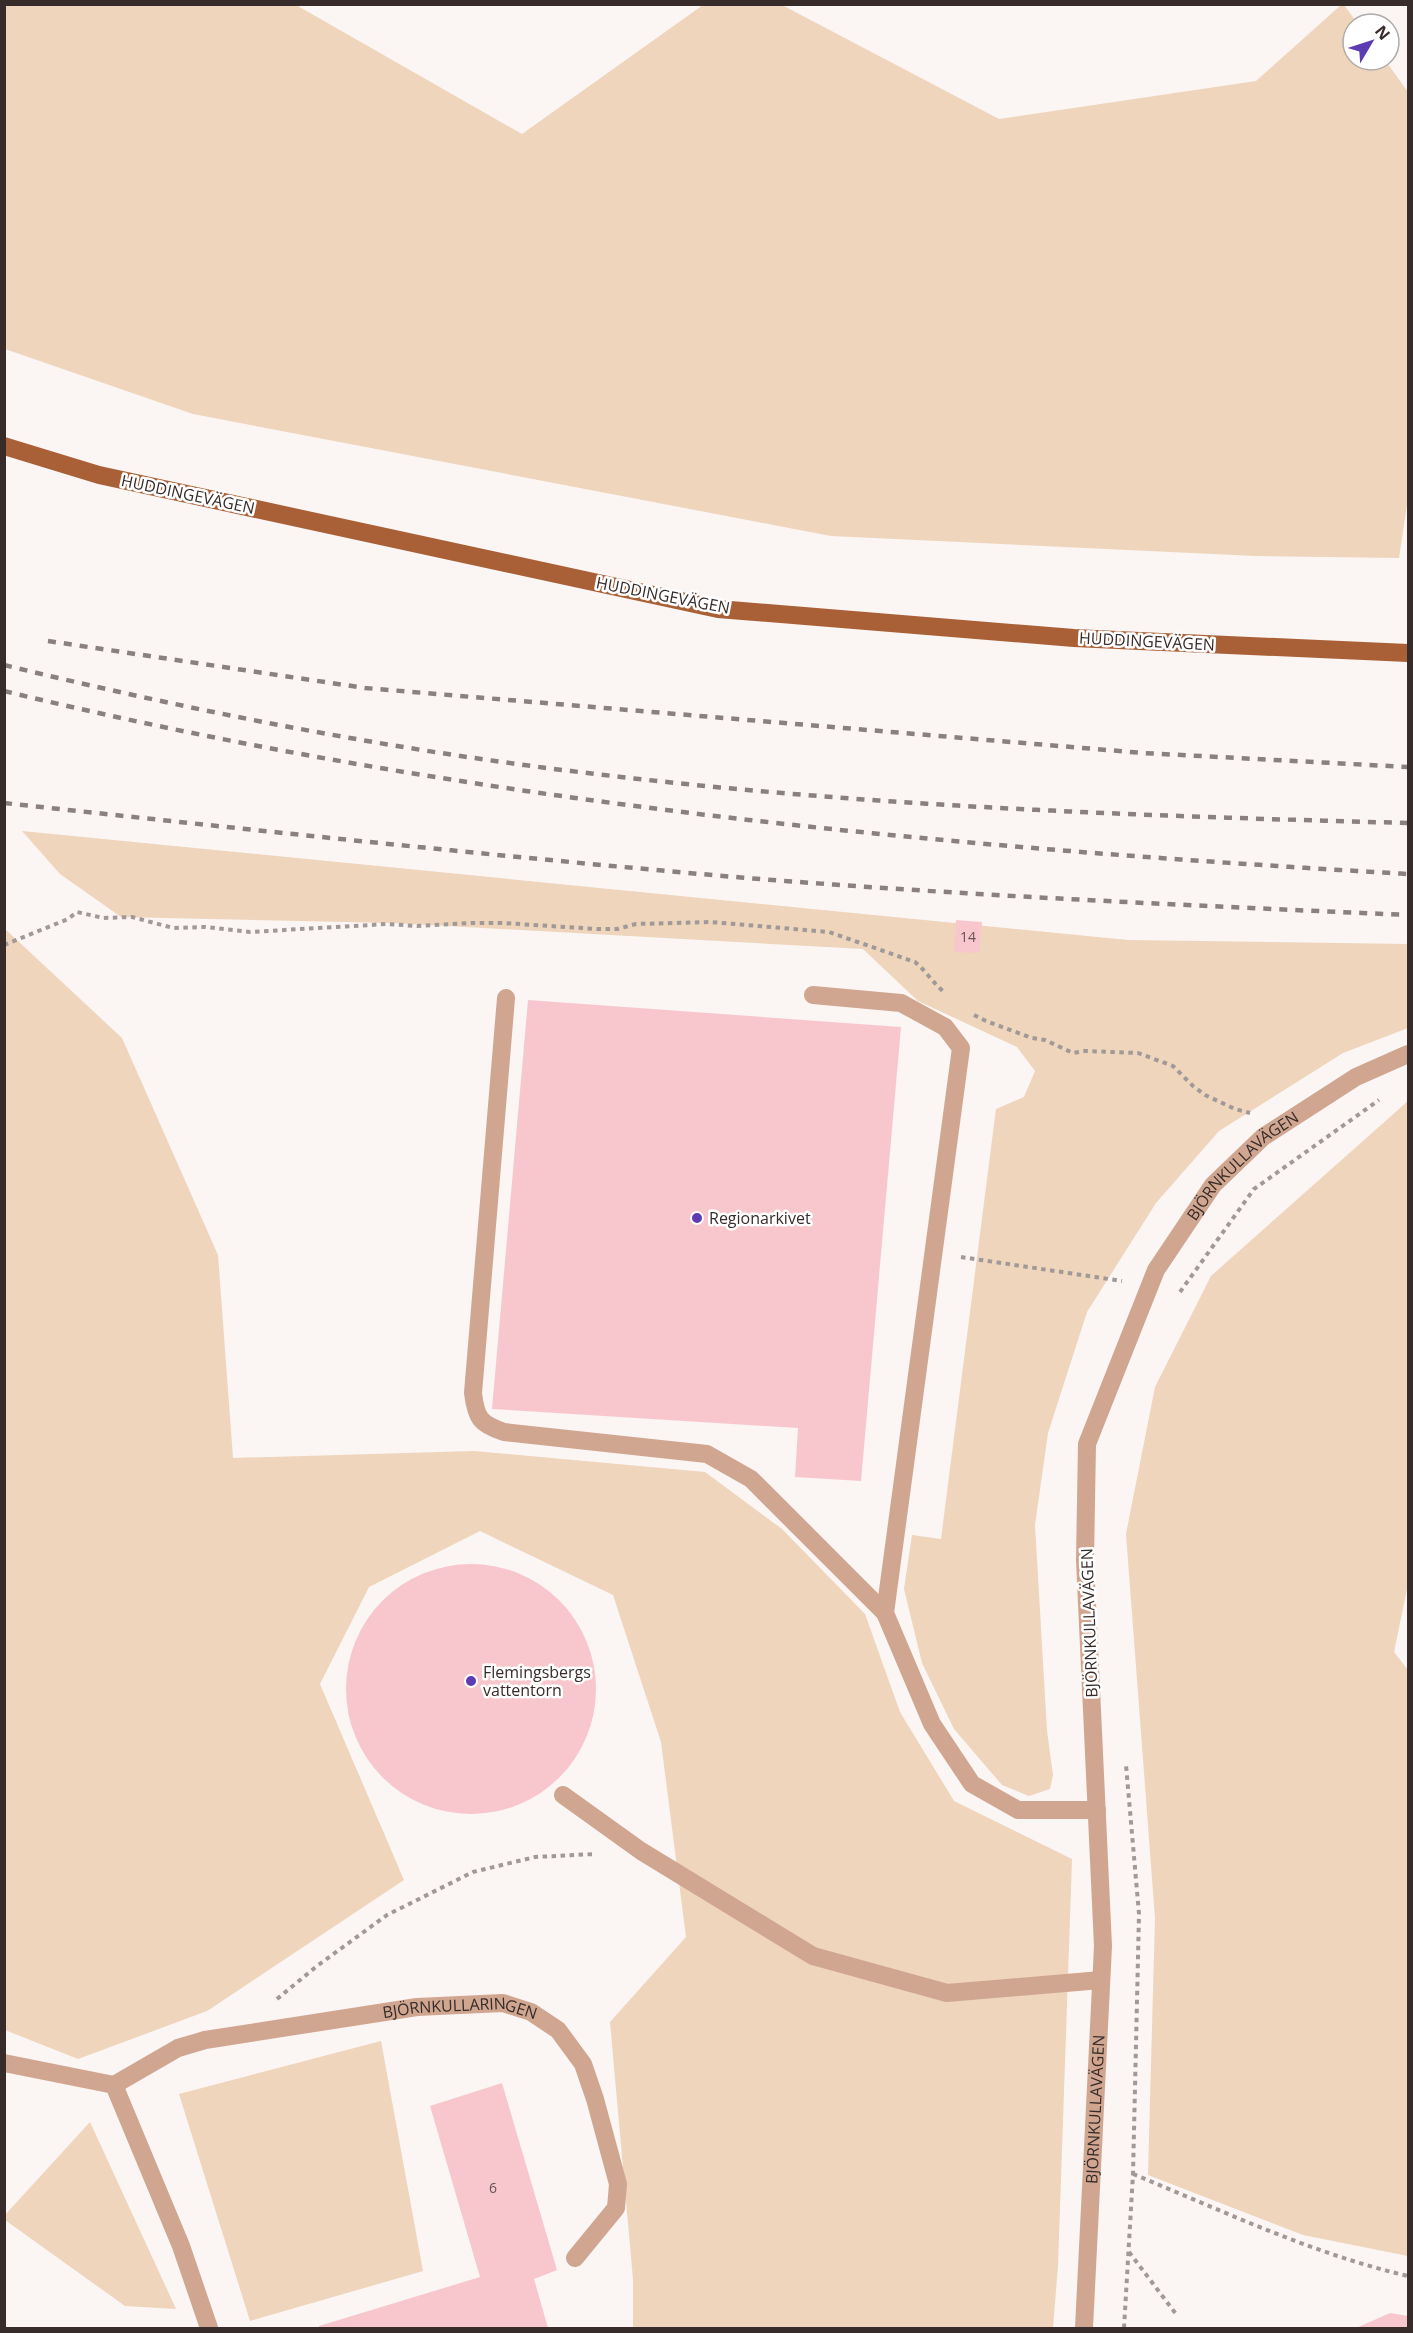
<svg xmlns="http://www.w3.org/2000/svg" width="1413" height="2333" viewBox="0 0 1413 2333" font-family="'Open Sans',sans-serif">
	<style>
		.green { fill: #eed5bb }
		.building { fill: #f8c7cd }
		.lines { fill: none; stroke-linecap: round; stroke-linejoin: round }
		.path { stroke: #a19998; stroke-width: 4; stroke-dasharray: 4.5 4.5; stroke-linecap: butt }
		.lane { stroke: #d0a690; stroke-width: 18 }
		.street { stroke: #d0a690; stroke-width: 18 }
		.primary { stroke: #aa6036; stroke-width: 18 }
		.rail { stroke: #89807f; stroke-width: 4.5; stroke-dasharray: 8 8; stroke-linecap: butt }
		.poi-dot { fill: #5c3bb3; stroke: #fff; stroke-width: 2 }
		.labels { text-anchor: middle; stroke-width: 5; stroke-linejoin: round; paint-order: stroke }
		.number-label { font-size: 14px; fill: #675353 }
		.street-label { font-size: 16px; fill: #372c2a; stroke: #fff }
		.poi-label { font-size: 16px; fill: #372c2a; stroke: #fff; text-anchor: start }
	</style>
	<rect width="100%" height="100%" fill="#fbf5f4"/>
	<!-- green -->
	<g class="green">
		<path d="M703,5H782L999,119L1256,81L1341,5H1344L1358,24H1353V60H1385L1408,92V498L1399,558L1256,556L831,536L193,414L5,349V5H296L522,134Z"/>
		<path d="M22,831L1128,940L1408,944V1028L1343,1053L1219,1131L1156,1203L1087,1312L1048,1433L1035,1525L1047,1731L1053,1775L1050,1789L1029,1796L1002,1785L954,1729L922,1663L904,1589L912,1535L941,1539L996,1109L1024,1097L1035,1071L1017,1047L918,1001L863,949L393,923L121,917L60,874Z"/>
		<path d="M4,928L122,1038L218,1255L233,1458L474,1451L705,1472L782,1529L865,1614L900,1712L954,1801L1072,1859L1058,2265L1053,2328H633V2279L610,2022L686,1937L661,1742L613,1595L480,1531L369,1587L320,1684L404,1880L207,2011L78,2059L5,2030Z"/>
		<path d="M1408,1101V1584L1394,1652L1408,1670V2256L1303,2235L1148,2175L1155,1918L1126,1534L1155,1387L1211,1276Z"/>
		<path d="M381,2041L423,2271L250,2321L179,2094Z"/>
		<path d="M90,2122L176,2309L125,2306L5,2220V2215Z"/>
	</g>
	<!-- building -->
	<g class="building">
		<path d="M956,920L982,922L979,953L954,952Z"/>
		<path d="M528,1000L901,1027L861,1481L795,1477L798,1428L492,1409Z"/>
		<circle cx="471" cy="1689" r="125"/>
		<path d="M502,2083L557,2270L534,2279L548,2328H319V2326L480,2277L430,2106Z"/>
		<path d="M1390,2313L1408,2316V2328H1356Z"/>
	</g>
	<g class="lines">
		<!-- path -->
		<g class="path">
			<path d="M4,945L68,919L77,912L103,918L132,917L173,928L205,927L250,932L387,924L417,926L472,923H503L597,929H617L636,924L711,922L829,932L915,962C926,971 933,983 944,992"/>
			<path d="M974,1015L986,1021L1032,1038L1045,1040L1073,1053L1085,1051L1138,1053L1173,1066L1193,1086L1205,1095L1235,1109L1250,1113"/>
			<path d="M961,1257L1122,1281"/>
			<path d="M1180,1292L1254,1189L1379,1100"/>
			<path d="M277,1999L317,1966L387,1915L473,1872L535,1857L595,1854"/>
			<path d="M1133,2174C1223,2211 1313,2254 1408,2276"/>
			<path d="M1129,2252L1176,2314"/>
			<path d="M1124,2328L1133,2174L1139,1914L1126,1765"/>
		</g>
		<!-- lane -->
		<g class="lane">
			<path d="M813,995L901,1003L945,1027L961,1048L885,1613L932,1724L972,1784L1018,1810H1097"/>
			<path d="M506,998L473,1393C476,1418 480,1424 504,1432L707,1454L751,1479L885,1613"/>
			<path d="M563,1795L641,1851L813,1956L947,1993L1101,1980"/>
		</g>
		<!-- street -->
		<g class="street">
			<path d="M4,2063L114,2085L181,2246L209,2328"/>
			<path id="s1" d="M114,2085L178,2048L205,2040L417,2007L503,2003L531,2012L558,2030L583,2064L595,2099L618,2184L616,2208L575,2258"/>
			<path id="s2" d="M1084,2328L1103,1946L1085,1560L1087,1444L1156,1270L1213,1185L1263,1137L1356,1077L1408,1054"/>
		</g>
		<!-- primary -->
		<path class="primary" d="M4,446L99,475L718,609L1074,638L1408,653"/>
		<!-- rail -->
		<g class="rail">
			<path d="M48,641L365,688L1143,753L1408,767"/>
			<path d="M4,665C205,714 408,753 613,776C877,807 1143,816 1408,823"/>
			<path d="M4,691C465,803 936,847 1408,874"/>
			<path d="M4,803C244,829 483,855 723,876C951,895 1180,905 1408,915"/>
		</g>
	</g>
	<!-- markers -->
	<g class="poi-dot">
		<circle cx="697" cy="1218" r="6"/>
		<circle cx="471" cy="1681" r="6"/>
	</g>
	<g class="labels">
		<!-- number labels -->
		<g class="number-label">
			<text x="968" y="942">14</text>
			<text x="493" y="2193">6</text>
		</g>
		<!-- street labels -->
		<g class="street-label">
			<text transform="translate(188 494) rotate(12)" y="6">HUDDINGEVÄGEN</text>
			<text transform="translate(663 595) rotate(11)" y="6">HUDDINGEVÄGEN</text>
			<text transform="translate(1147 641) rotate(3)" y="6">HUDDINGEVÄGEN</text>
			<text dy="6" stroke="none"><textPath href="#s2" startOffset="1209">BJÖRNKULLAVÄGEN</textPath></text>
			<text transform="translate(1089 1623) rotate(-92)" y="6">BJÖRNKULLAVÄGEN</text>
			<text dy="6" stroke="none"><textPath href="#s1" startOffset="360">BJÖRNKULLARINGEN</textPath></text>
			<text dy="6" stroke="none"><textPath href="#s2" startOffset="219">BJÖRNKULLAVÄGEN</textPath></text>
		</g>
		<!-- poi labels -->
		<g class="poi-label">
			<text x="709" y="1224">Regionarkivet</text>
			<text x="483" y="1678">Flemingsbergs<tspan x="483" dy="18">vattentorn</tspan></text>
		</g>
	</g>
	<!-- border -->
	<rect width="1413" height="2333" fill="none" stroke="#372c2a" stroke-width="12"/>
	<!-- north arrow -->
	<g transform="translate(1371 42) rotate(51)"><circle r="28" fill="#ffffff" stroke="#afabaa" stroke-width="1.5"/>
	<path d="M0-4.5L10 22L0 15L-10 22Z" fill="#5c3bb3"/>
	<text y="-9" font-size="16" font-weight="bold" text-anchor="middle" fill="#372c2a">N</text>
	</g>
</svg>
